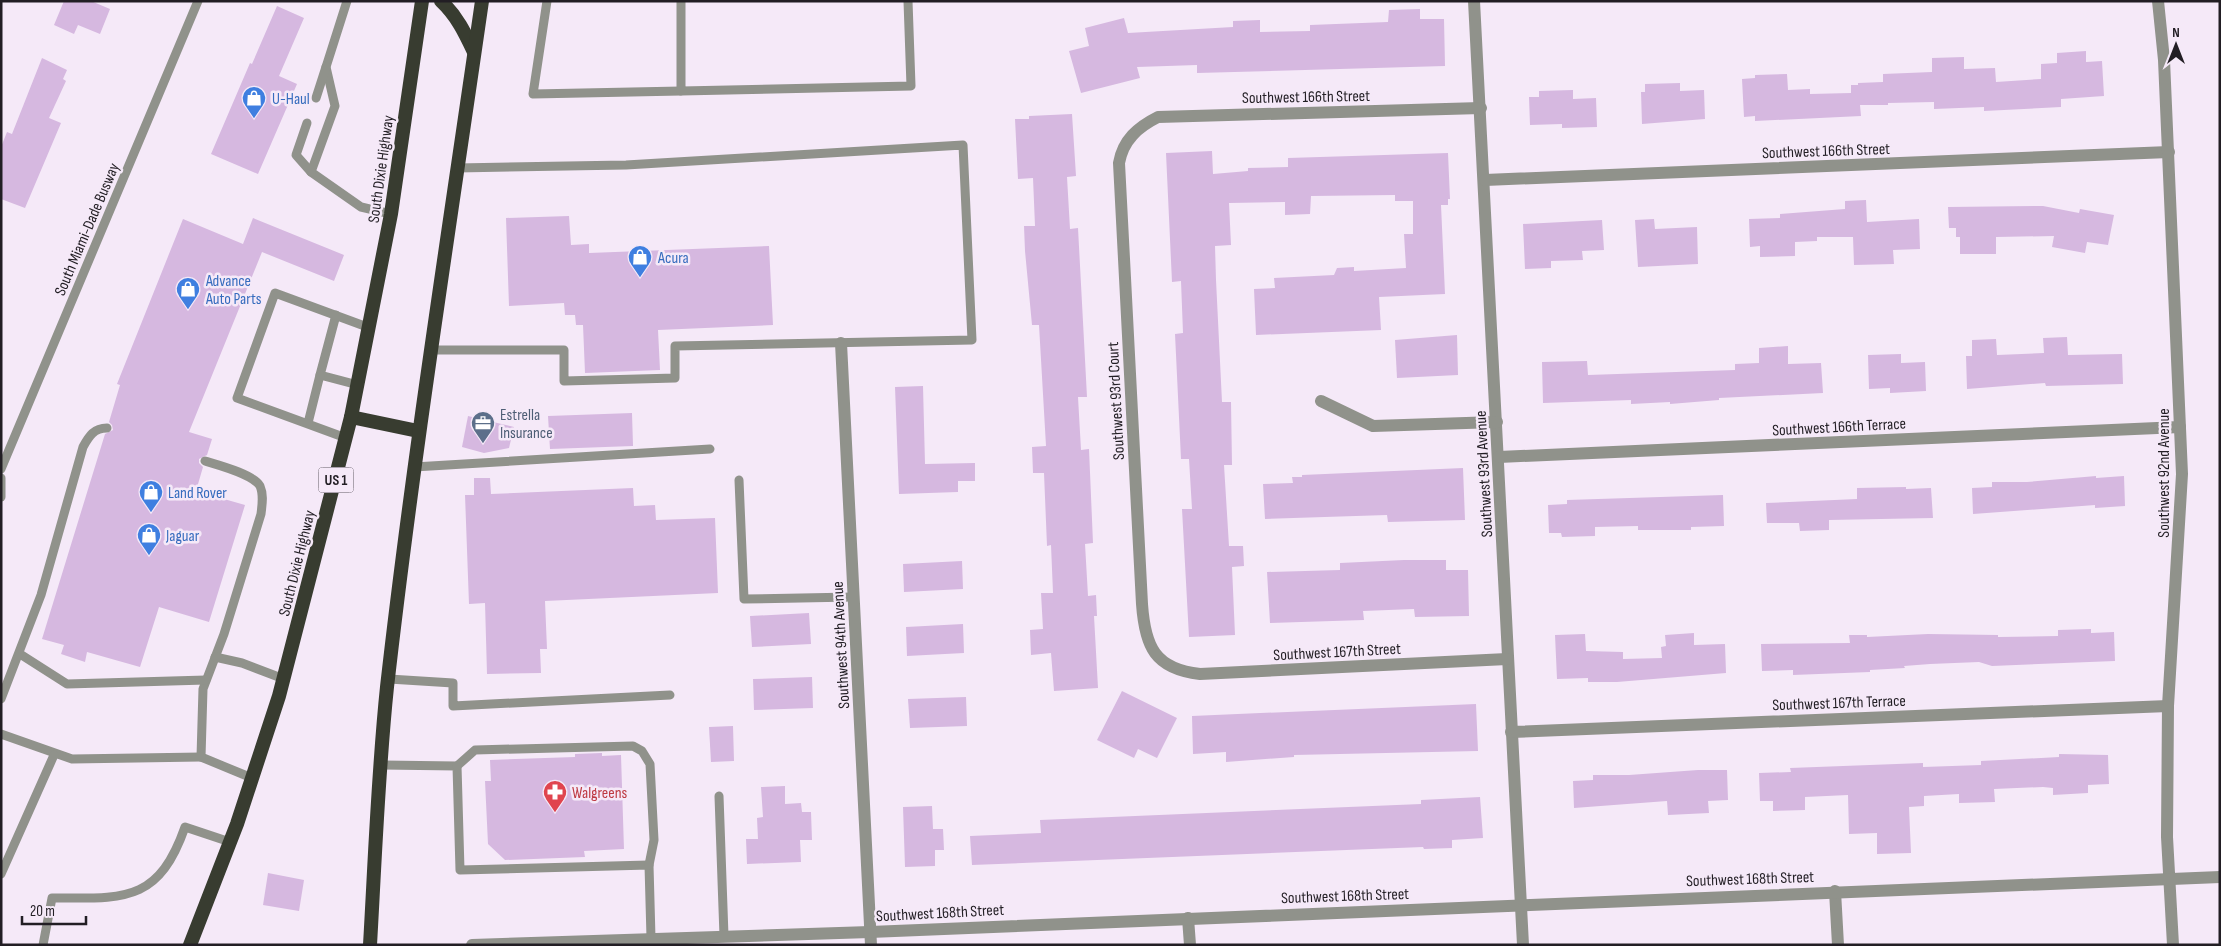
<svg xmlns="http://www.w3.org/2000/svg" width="2221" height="946" viewBox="0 0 2221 946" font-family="'Sofia Sans Condensed',sans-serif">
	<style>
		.building { fill: #d6b8e0 }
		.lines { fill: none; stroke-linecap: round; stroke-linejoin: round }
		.service { stroke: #90928b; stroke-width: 9 }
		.minor { stroke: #90928b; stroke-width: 12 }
		.tertiary { stroke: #90928b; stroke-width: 12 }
		.trunk { stroke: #383c30; stroke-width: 14 }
		.labels { text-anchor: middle; stroke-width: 5; stroke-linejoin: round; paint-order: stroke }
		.shield { fill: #f5e9f8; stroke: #615b64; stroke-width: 1 }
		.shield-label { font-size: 15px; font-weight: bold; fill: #221e24 }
		.street-label { font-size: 16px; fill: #221e24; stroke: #f5e9f8 }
		.shop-label { font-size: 16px; fill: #366cbe; stroke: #f5e9f8; text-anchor: start }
		.service-label { font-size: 16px; fill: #4e5e75; stroke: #f5e9f8; text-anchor: start }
		.health-label { font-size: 16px; fill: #be3a42; stroke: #f5e9f8; text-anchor: start }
	</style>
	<rect width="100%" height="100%" fill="#f5e9f8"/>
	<!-- building -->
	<g class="building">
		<path d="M64,1H91L110,9L100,34L78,25L74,34L54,25Z"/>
		<path d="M277,6L304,18L279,76L297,84L258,174L211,154L250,63L252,64Z"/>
		<path d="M1420,9V19H1444L1445,66L1197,73V65L1137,67L1140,78L1081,93L1069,51L1089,46L1085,28L1124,18L1128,33L1233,27V21L1260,20V32L1310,31V25L1388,22L1389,10Z"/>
		<path d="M2086,51V62L2102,61L2104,96L2061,99V107L1984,111V107L1934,109V102L1888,103V105H1860L1861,116L1755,121V116L1744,117L1742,79L1755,78V75L1787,74L1788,90L1810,89V94L1851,93V85H1858V83L1883,82V74L1932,72V58L1964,57V69L1995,68L1996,82L2041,79V64L2057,63V53Z"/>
		<path d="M42,58L67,70L63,79L66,81L49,118L61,123L25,208L1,199V147L7,132L12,134Z"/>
		<path d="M1680,83V91L1704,90L1705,119L1642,124L1641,92H1645V84Z"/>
		<path d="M1573,90V99L1596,98L1597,127L1562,128V124L1530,125L1529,97H1539V91Z"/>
		<path d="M1072,114L1076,176L1067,177L1070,229L1078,228L1087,397H1078L1081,450L1089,449L1093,543L1085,544L1088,596L1096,595L1097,616H1094L1098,688L1054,691L1051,653L1031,655L1030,630L1043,629L1041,593H1053L1051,545L1047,546L1044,473H1033L1032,447L1046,446L1039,325H1032L1025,251L1024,226H1035L1033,178L1018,179L1015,119H1029V116Z"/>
		<path d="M1212,151L1213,174L1248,171V168L1288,167V158L1448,153L1450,199H1448V205H1441L1445,294L1379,297L1381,330L1256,335L1254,289L1275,288L1274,278L1334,275L1337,268L1354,267V271L1406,268L1404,234H1413V201H1395V195L1311,196L1310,214L1285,215V202L1229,203L1231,245L1215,246L1216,280L1222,402H1231L1232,465H1224L1229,546H1243L1244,566L1232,567L1235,635L1189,637L1182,509H1192L1189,459H1181L1175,334L1183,333L1181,281L1172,282L1166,153Z"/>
		<path d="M1866,200L1867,222L1919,219L1920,249L1893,250L1894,264L1854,265L1853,237H1817V241L1795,242V256L1760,257V246L1750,247L1749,219L1780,218V214L1845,209V201Z"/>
		<path d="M2043,206L2079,213L2080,209L2114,215L2108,245L2087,242L2085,253L2052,247L2054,236L1996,237V254H1960V237H1956V228H1949L1948,207Z"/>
		<path d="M569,216L571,245L589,244V253L769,246L773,325L658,330L660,370L585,373L583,325H576L575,315H565L564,303L509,306L506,218Z"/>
		<path d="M253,218L344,255L334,281L262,252L189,432L212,439L207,455L199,459V463L203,467L196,491L245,505L209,622L159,607L140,667L87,652L85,662L61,654L64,645L42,639L105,434L113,430L112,425L109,422L120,385L117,384L183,219L243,244Z"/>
		<path d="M1654,219L1655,229L1697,227L1698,264L1638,267L1635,220Z"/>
		<path d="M1602,220L1604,250L1582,251L1583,260L1551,261V268L1525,269L1523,224Z"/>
		<path d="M1457,335L1458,375L1397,378L1395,340Z"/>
		<path d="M2067,337L2068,355L2122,354L2123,384L2046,386L2045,383L1967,389L1966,356H1972V340L1996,339L1997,355L2044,353L2043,338Z"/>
		<path d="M1788,346V364L1821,363L1823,393L1719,398V400L1670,404V402L1631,404V400L1543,403L1542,362L1587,361L1588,375L1735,370V364L1759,363V348Z"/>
		<path d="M1901,354V363L1925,362L1926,391L1890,393V388L1869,389L1868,355Z"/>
		<path d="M923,386L925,464L975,463V481H958V492L899,494L895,387Z"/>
		<path d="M632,413L633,446L550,449L548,416Z"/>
		<path d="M468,416L514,427L509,448L484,453L462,447Z"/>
		<path d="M1463,468L1465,520L1388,522L1387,515L1265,519L1263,484L1293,483L1292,477H1302V475Z"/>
		<path d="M2096,476V478L2124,476L2125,506L2095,508V505L1973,514L1972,488L1992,487V482H2027Z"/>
		<path d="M474,478H490L491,494L633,488L634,506L655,505L656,520L715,518L718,593L545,601L547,649H540L541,673L487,674L485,603L469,604L465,495H474Z"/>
		<path d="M1906,487V489L1931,488L1933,518L1829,520V530L1800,531L1799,523H1767L1766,503L1857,499V488Z"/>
		<path d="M1723,495L1724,526L1691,527V530H1638V526L1595,527V536L1562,537L1561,533H1549L1548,505L1567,504V500Z"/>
		<path d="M1404,560H1446V570H1468L1469,616L1415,617L1414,609L1363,611L1364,620L1270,623L1267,572L1340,570V563Z"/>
		<path d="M962,561L963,589L904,592L903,564Z"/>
		<path d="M809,613L811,644L752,647L750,616Z"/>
		<path d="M963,624L964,653L907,656L906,627Z"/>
		<path d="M2091,629V633L2114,632L2115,661L1992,666L1979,662L1930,664L1904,666L1905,668L1870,670V672L1793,675V670L1762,671L1761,644L1850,643L1849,635H1867V637L1928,634L1998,635V637L2058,636V630Z"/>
		<path d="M1694,633V645L1725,644L1726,673L1617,682H1588V678L1557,679L1555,635L1585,634L1586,651L1623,652V659L1662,658L1661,647L1666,646L1665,635Z"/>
		<path d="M812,677L813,708L754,710L753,679Z"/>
		<path d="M1122,691L1177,718L1157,758L1138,749L1134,758L1097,740Z"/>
		<path d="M966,697L967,726L910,728L908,699Z"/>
		<path d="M1476,704L1478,751L1294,755V757L1226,762V752L1193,754L1192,716Z"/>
		<path d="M733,726L734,761L711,762L709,727Z"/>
		<path d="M602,753V756L621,755L624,849L584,851L585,857L505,860L488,844L485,781H491L490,760L575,757V754Z"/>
		<path d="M2059,754L2108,755L2109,784L2088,785V793L2053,795V788L2043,787L1994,789L1995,802L1959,803V794L1924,796V806L1909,807L1911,853L1877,854V833L1849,834L1848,795L1805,797V810L1773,811V801H1760L1759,773L1791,772L1790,768L1923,763V767L1981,765V761L2059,757Z"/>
		<path d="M1698,770H1727L1728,800L1708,801L1709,813L1668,815L1667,801L1574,808L1573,781L1593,780V775H1629Z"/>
		<path d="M785,786V804L801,803L802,812H811L812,840H800L801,862L747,864L746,839H758L757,818L763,817L761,787Z"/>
		<path d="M1480,797L1483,838L1452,840V848L1424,849L1423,847L972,865L970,836L1041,833L1040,820L1421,804V800Z"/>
		<path d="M932,806L933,829H943L944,850H935V866L905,867L903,807Z"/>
		<path d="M268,873L304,880L299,911L263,905Z"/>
	</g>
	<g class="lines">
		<!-- service -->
		<g class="service">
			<path d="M347,1L326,67L335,106L311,172L361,207L391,214"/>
			<path d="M547,1L533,94L681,91"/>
			<path d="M681,1V91L911,86L908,1"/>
			<path d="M316,98L326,67"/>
			<path d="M307,123L296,155L311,172"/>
			<path d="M336,315L320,375L358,385"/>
			<path d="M430,350H564V381L675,378V346L972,340L963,145L626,165L457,168"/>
			<path d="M308,423L320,375"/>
			<path d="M346,438L237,398L275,293L370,328"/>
			<path d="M205,461C218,465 253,474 260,486C264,495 262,505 261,514L224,634L203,689L201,757L252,778"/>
			<path d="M414,467L710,449"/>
			<path d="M1,469L198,1"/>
			<path d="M1,478V497"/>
			<path d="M739,480L744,599L853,597"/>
			<path d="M20,654L67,684L206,680"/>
			<path d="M215,657L242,663L284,679"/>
			<path d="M389,679L453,683V706L670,695"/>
			<path d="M1,699L41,595L83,447C89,436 94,428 107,428"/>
			<path d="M1,734L72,759L201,757"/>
			<path d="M382,765L457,766L460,870L649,865L651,938"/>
			<path d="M457,766L475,750L633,746L642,751L650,764L654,840L649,865"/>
			<path d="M719,796L724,936"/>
			<path d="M1,874L54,755"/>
			<path d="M43,945L52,898C123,898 158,904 185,827L230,842"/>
		</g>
		<!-- minor -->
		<g class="minor">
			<path d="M1474,1L1523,945"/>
			<path d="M1481,108L1158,117C1138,127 1123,140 1119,163L1142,604C1145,647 1155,669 1200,674L1507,659"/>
			<path d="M1485,180L2169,152"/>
			<path d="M841,343L871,945"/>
			<path d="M1321,401L1373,426L1497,422"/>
			<path d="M1499,457L2180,427"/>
			<path d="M1511,732L2168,706"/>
			<path d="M1835,891L1838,945"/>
			<path d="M1188,918L1190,945"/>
		</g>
		<!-- tertiary -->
		<g class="tertiary">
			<path d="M2158,1L2164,60L2182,474L2168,706L2167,837L2173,945"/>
			<path d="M472,945L870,932L2220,877"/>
		</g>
		<!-- trunk -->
		<g class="trunk">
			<path d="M441,1C457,16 465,33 474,52"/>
			<path d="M351,417L418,431"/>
			<path d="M190,945L237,824L279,696L351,417L391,214L422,1"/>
			<path d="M370,945C375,859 378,773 387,687C413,458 449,230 482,1"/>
		</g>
	</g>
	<!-- icons -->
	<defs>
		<g id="shop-pin" transform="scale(1.25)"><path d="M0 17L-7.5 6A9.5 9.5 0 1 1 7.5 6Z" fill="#3f7fe0" stroke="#f5e9f8"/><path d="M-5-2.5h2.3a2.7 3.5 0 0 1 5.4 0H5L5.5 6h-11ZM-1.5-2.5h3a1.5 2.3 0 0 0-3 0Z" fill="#fff"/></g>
		<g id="office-pin" transform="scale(1.25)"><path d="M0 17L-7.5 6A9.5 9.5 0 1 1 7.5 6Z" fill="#5c6f8a" stroke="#f5e9f8"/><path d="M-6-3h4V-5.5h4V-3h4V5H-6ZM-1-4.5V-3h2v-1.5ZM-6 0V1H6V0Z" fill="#fff"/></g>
		<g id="pharmacy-pin" transform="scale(1.25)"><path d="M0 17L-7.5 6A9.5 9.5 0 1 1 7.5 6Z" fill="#e0444e" stroke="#f5e9f8"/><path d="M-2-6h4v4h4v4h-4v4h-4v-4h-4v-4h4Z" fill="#fff"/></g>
	</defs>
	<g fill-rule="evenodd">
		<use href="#shop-pin" x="254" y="98"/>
		<use href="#shop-pin" x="640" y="257"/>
		<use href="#shop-pin" x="188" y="289"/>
		<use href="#office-pin" x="483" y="423"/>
		<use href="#shop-pin" x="151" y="492"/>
		<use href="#shop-pin" x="149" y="535"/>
		<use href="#pharmacy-pin" x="555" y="792"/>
	</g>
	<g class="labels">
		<!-- shield labels -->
		<rect class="shield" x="318.5" y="467.5" width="35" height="25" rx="4"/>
		<g class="shield-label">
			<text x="336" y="485">US 1</text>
		</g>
		<!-- street labels -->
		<g class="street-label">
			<text transform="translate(1306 96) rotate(-1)" y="6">Southwest 166th Street</text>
			<text transform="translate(1826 150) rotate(-2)" y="6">Southwest 166th Street</text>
			<text transform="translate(380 169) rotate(-82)" y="6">South Dixie Highway</text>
			<text transform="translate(86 229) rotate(-67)" y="6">South Miami-Dade Busway</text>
			<text transform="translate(1115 401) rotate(-93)" y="6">Southwest 93rd Court</text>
			<text transform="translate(1839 426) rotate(-3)" y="6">Southwest 166th Terrace</text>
			<text transform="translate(2163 473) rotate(-90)" y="6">Southwest 92nd Avenue</text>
			<text transform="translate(1483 474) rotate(-93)" y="6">Southwest 93rd Avenue</text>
			<text transform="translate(296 563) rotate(-76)" y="6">South Dixie Highway</text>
			<text transform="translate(840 645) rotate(-93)" y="6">Southwest 94th Avenue</text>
			<text transform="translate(1337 651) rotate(-3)" y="6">Southwest 167th Street</text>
			<text transform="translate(1839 702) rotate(-2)" y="6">Southwest 167th Terrace</text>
			<text transform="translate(1750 878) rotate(-2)" y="6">Southwest 168th Street</text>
			<text transform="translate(1345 895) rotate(-2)" y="6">Southwest 168th Street</text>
			<text transform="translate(940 912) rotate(-3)" y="6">Southwest 168th Street</text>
		</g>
		<!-- shop labels -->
		<g class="shop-label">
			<text x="272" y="104">U-Haul</text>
			<text x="658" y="263">Acura</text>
			<text x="206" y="286">Advance<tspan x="206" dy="18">Auto Parts</tspan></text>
			<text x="168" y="498">Land Rover</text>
			<text x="166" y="541">Jaguar</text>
		</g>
		<!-- service labels -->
		<g class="service-label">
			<text x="500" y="420">Estrella<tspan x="500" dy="18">Insurance</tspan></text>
		</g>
		<!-- health labels -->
		<g class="health-label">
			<text x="572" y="798">Walgreens</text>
		</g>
	</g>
	<!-- border -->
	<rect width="2221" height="946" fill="none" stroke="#221e24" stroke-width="5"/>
	<!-- north arrow -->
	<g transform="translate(2176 45)" stroke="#f5e9f8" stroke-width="4" paint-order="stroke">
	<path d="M0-4L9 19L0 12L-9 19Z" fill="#221e24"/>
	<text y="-8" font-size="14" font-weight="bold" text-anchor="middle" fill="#221e24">N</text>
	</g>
	<!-- scale -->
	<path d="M22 916v8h64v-8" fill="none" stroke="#221e24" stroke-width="2.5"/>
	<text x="30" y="916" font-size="15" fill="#221e24" stroke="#f5e9f8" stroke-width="4" paint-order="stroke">20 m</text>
</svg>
